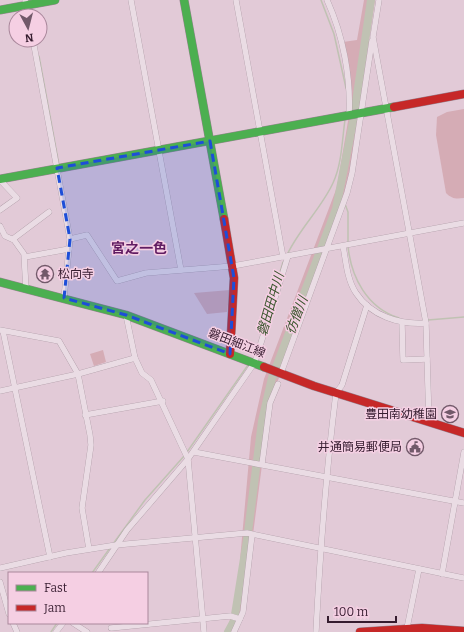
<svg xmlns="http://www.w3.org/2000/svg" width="464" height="632" viewBox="0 0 464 632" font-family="Bitter,'Noto Sans JP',serif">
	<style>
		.green { fill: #d5acb5 }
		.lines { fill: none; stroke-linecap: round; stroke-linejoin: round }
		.stream { stroke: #c0c2b3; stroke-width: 1.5 }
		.river { stroke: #c0c2b3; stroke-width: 8 }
		.street-casing { stroke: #a7949f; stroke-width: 6 }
		.fast-casing { stroke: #978490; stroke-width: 9 }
		.jam-casing { stroke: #978490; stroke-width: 9 }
		.street { stroke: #eadce4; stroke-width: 5.5 }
		.fast { stroke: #4caf50; stroke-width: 8 }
		.jam { stroke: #c62828; stroke-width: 8 }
		.marked { fill: #1d4ed8; fill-opacity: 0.2; stroke: #1d4ed8; stroke-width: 3; stroke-dasharray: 8 5; stroke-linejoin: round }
		.labels { text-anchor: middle; stroke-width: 3; stroke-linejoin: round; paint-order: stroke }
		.poi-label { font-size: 12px; fill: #361c2f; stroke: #f5cfe3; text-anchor: end }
		.street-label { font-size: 12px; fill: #361c2f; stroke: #f5cfe3 }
		.water-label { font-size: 13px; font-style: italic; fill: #38552c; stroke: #f5cfe3 }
		.quarter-label { font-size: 14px; font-weight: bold; fill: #611c62; stroke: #f5cfe3 }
	</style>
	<rect width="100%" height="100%" fill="#e2cad7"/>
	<!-- green -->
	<g class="green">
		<path d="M364,0H375L354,141L350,178L270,403L243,612L233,632H227L241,575L240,560L251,437L264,379L337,187L349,115L343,42L357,40Z"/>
		<path d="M464,109V198C456,199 452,199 446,193L436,135L437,117L447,112Z"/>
		<path d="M230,290L227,312L207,314L194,293Z"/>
		<path d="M103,350L106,362L94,366L90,354Z"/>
	</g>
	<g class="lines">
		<!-- stream -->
		<g class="stream">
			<path d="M321,0L334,34L346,88"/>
			<path d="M30,8L31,16"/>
			<path d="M39,56L59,165"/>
			<path d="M338,198L342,202"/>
			<path d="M345,204L348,212V242"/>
			<path d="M348,246C351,277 367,308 399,318"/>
			<path d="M287,255C299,229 321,209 333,183C342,164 342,140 345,120"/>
			<path d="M275,289L283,262"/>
			<path d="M428,320L464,317"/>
			<path d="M187,452L248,365"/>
			<path d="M113,544L145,500L185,455"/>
			<path d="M92,573L110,548"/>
			<path d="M51,632L57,623"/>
		</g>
		<!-- river -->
		<path class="river" d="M228,632L234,621L247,540L262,421L272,378L336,209L353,122L371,0"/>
		<!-- street casing -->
		<g class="street-casing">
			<g id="street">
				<path d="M25,0L28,16"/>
				<path d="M131,0L181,270"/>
				<path d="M236,0L283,257"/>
				<path d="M327,0C343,35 351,77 349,115"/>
				<path d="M379,0L373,37L426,323L429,422"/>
				<path d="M33,40L70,239L64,298"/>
				<path d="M0,180L17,198L0,210"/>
				<path d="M0,226L5,236L14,240L24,254L26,289"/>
				<path d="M13,239L49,212"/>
				<path d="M70,239L87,235L117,281L146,273L233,266L464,223"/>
				<path d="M343,246C346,261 347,280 356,293C371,316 400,325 426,323"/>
				<path d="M25,257L69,249"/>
				<path d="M126,315L135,358L142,373L151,380L188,459L204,632"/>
				<path d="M402,323L403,360L427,359"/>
				<path d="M0,330L59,341L78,374L90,435L91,445L82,508L89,549"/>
				<path d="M3,331L50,557"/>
				<path d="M281,373L347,193L352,173L372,41"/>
				<path d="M0,391L78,374L135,358"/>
				<path d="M85,415L163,401"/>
				<path d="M194,452L464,503"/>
				<path d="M262,464L270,403L278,384"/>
				<path d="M0,568L66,553L116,545L247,533L464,578"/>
				<path d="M98,573L127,530L188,459L255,362L288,256"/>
				<path d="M442,574L464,452"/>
				<path d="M0,582L9,614"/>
				<path d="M13,623L17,632"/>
				<path d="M73,623L87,632"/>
				<path d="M111,628L230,616L240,619"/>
				<path d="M407,628L419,569"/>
				<path d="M56,632L63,623"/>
				<path d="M234,632L243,612L252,535"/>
				<path d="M316,632C320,552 326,473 336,393L342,385L367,305"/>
			</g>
		</g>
		<!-- fast casing -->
		<g class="fast-casing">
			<g id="fast">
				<path d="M184,0L224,219"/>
				<path d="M0,10L55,0"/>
				<path d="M0,179L394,107"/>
				<path d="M0,282L126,315L264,367"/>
			</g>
		</g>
		<!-- jam casing -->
		<g class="jam-casing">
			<g id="jam">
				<path d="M394,107L464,94"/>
				<path d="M224,219L234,278L230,354"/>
				<path d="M264,367L314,386L464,433"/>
				<path d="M360,632L422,628L464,631"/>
			</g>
		</g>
		<!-- street -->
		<use href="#street" class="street"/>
		<!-- fast -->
		<use href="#fast" class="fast"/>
		<!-- jam -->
		<use href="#jam" class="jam"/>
	</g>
	<!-- marked area -->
	<path class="marked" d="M210,141L234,278L230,354L126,315L64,298L70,239L57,168Z"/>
	<!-- icons -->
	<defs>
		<g id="temple-ring" transform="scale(0.9)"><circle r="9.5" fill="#f5cfe3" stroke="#72596a" stroke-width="1.5"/><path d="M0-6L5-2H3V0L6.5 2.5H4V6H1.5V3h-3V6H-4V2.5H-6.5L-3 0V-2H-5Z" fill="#72596a"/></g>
		<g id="school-ring" transform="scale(0.9)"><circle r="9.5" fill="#f5cfe3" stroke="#72596a" stroke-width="1.5"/><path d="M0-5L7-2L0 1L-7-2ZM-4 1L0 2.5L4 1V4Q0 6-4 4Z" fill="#72596a"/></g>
		<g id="civic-ring" transform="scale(0.9)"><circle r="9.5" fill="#f5cfe3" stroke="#72596a" stroke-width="1.5"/><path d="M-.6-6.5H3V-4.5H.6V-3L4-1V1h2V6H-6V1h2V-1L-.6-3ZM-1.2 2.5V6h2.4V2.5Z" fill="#72596a"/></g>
	</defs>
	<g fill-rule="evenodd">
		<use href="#temple-ring" x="45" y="274"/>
		<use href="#school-ring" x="450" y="414"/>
		<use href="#civic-ring" x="415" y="447"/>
	</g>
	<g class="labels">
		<!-- poi labels -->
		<g class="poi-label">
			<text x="58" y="278" text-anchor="start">松向寺</text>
			<text x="437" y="418">豊田南幼稚園</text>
			<text x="402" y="451">井通簡易郵便局</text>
		</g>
		<!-- street labels -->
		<g class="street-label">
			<text transform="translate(237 343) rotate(21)" y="4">磐田細江線</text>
		</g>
		<!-- water labels -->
		<g class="water-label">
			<text transform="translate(270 304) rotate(-74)" y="5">磐田田中川</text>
			<text transform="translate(296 315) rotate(-69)" y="5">彷僧川</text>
		</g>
		<!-- quarter labels -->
		<g class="quarter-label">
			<text x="139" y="253">宮之一色</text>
		</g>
	</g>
	<!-- legend -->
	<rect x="8" y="572" width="140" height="52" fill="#f5cfe3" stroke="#a9879b"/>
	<rect x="16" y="585" width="20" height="6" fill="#4caf50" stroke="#a9879b"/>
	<text x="44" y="592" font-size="12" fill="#361c2f">Fast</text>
	<rect x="16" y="605" width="20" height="6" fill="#c62828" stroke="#a9879b"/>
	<text x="44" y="612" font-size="12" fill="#361c2f">Jam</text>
	<!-- north arrow -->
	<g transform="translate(28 28) rotate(173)"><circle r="19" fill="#f5cfe3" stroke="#a9879b"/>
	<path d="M0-3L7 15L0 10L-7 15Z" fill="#72596a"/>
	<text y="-6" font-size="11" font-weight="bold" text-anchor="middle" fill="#361c2f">N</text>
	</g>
	<!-- scale -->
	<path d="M328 616v6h68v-6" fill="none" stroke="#361c2f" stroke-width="2"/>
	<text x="334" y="616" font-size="12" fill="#361c2f" stroke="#f5cfe3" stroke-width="3" paint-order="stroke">100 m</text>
</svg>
